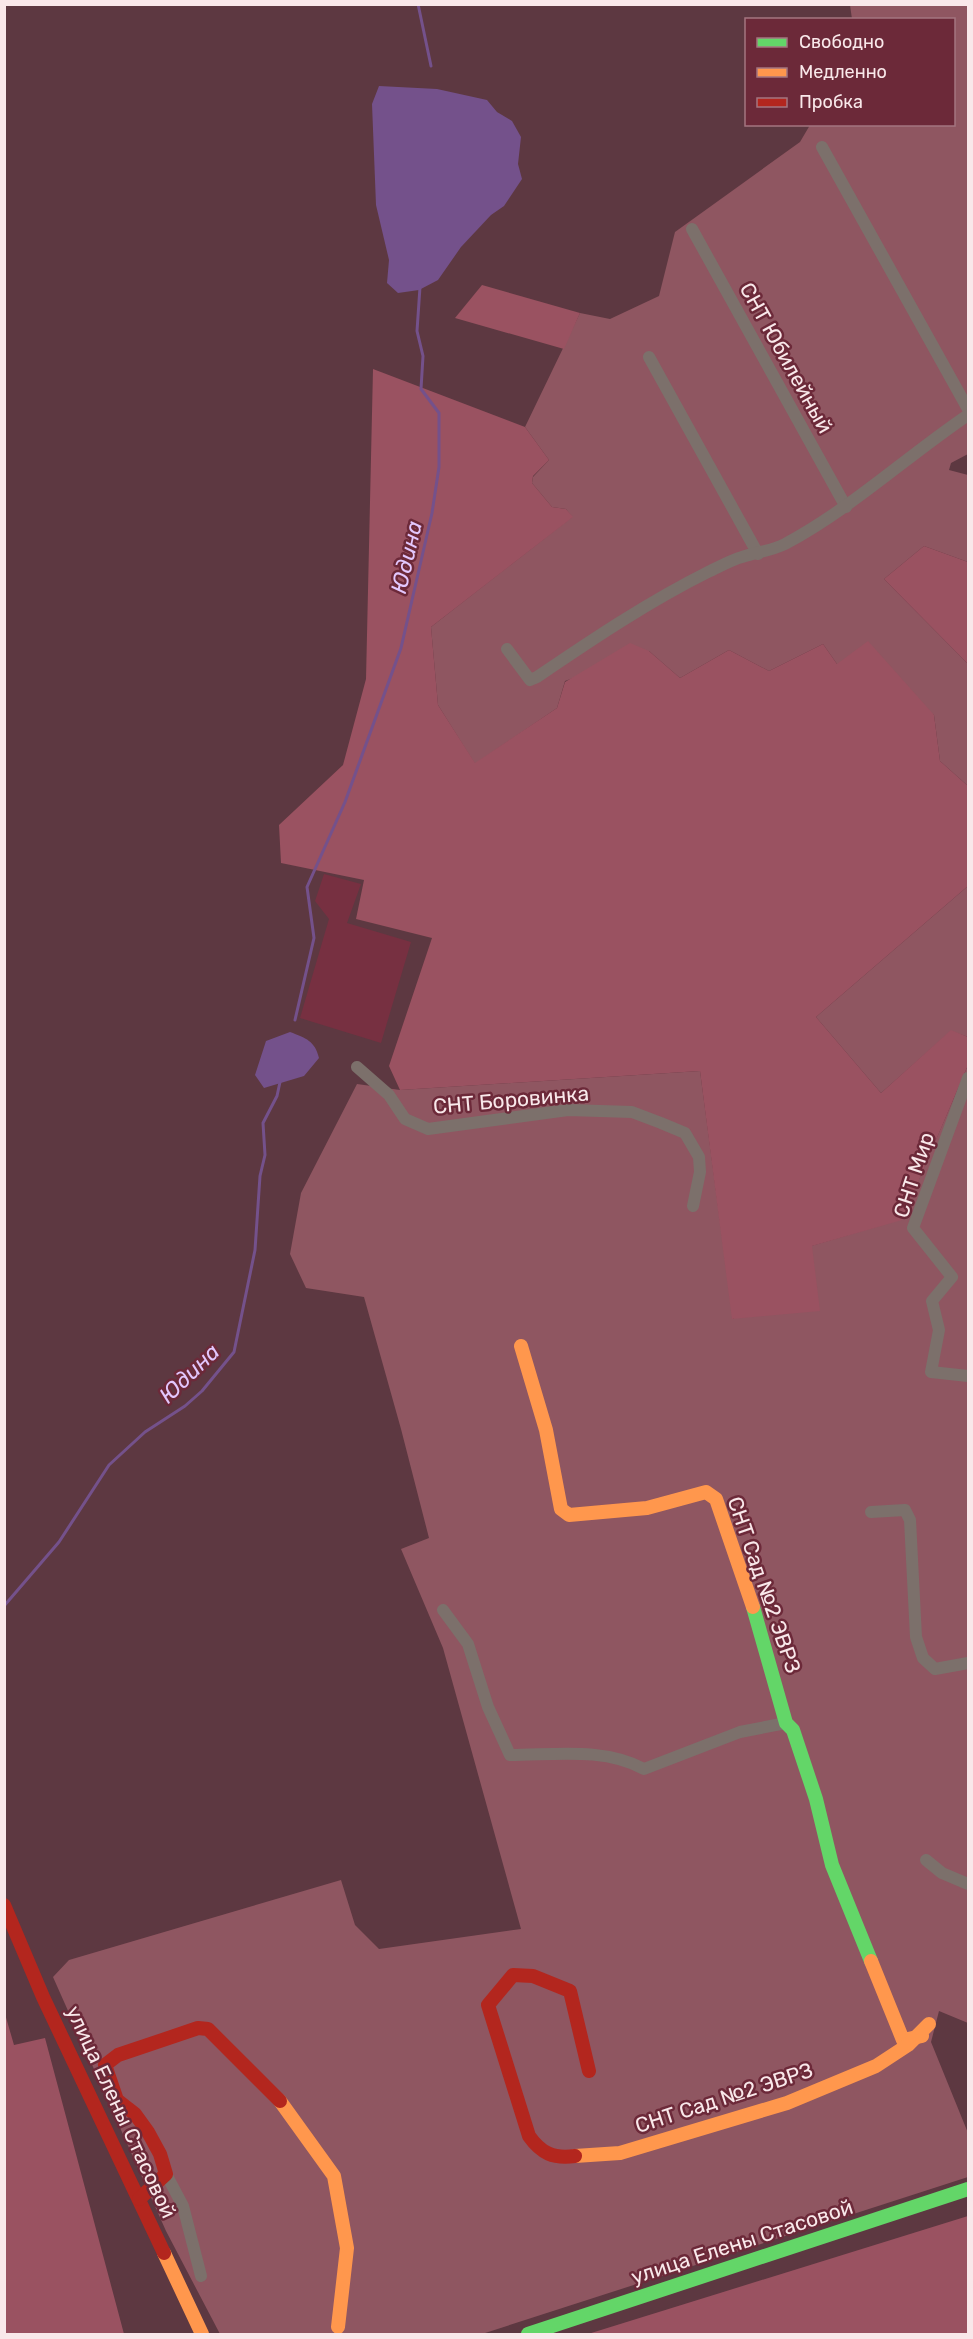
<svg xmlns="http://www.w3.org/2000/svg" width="973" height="2339" viewBox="0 0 973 2339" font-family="Rubik,sans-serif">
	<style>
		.built { fill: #773041 }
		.green { fill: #8f5661 }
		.forest { fill: #9a5261 }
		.water { fill: #74518b }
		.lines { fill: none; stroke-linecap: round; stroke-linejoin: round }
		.stream { stroke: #74518b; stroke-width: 3 }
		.street { stroke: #7c706b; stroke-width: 12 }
		.fast { stroke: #63d668; stroke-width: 14 }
		.slow { stroke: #ff974d; stroke-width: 14 }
		.jam { stroke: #b3261e; stroke-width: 14 }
		.labels { text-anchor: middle; stroke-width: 5; stroke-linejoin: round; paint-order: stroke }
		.street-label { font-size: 21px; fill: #f9e8ea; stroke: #6c2939 }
		.water-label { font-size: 22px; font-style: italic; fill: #e3c7fd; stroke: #6c2939 }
	</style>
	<rect width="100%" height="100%" fill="#5d3841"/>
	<!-- built -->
	<path class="built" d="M324,874L361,884L347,923L411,942L381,1043L300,1018L329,919L315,901Z"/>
	<!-- green -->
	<g class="green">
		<path d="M850,5H968V454L951,463L949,470L968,475V562L924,546L884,579L968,664V786L940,761L934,715L837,664L823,644L769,671L729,650L680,678L649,651L565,681L557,708L475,764L438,705L431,627L572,517L566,509L552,507L532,483L533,477L549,460L525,427L580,313L610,319L659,296L675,232L800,142L810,125L954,124V20L852,19Z"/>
		<path d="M968,886V1037L951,1031L881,1093L816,1017Z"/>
		<path d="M968,1065V2023L939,2011L931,2042L968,2133V2177L482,2334H220L166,2231L53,1977L69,1960L341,1880L355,1925L379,1949L521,1929L443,1648L401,1549L429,1538L401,1429L364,1297L306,1288L290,1254L301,1193L357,1084L400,1090L700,1071L733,1319L811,1246L902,1219Z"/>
	</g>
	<!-- forest -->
	<g class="forest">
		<path d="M482,285L580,313L564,349L455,318Z"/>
		<path d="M373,369L525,427L549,460L533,476L532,483L552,507L566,509L573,517L431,627L438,705L475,763L557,708L565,682L630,643L649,651L680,678L729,650L769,671L823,644L837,664L868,641L934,715L940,761L968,786V886L816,1017L881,1093L951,1030L968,1037V1065L902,1220L812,1246L820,1311L732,1319L700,1071L400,1090L389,1066L432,938L356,919L364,880L281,863L279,825L343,765L366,679Z"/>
		<path d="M924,546L968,562V664L884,579Z"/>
		<path d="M5,2014L14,2045L45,2038L124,2334H5Z"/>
		<path d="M968,2216V2334H588Z"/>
	</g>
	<!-- water -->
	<g class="water">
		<path d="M379,86L437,89L487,100L497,112L512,121L521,137L518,164L522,179L504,206L491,215L461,247L438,280L419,290L398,293L387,283L389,260L376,205L372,104Z"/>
		<path d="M290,1032C306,1038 315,1041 319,1058L304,1076L264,1088L255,1075L266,1041Z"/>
	</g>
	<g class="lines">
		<!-- stream -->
		<g class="stream">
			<path d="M418,4L431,66"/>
			<path d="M295,1020L314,938L307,887L345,802L401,648L432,513L439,467V413L421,389L423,356L417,331L420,287"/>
			<path d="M4,1606L59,1542L109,1465L145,1432L185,1406L202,1391L234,1352L255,1250L260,1176L265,1155L263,1123L277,1096L280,1082"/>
		</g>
		<!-- street -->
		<g class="street">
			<path d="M822,147L968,409"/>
			<path d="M692,229L846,507"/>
			<path d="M649,357L758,554"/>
			<path d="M507,649L530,680L537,677C593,639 648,602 708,572C719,567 731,560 742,557C757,552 771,551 785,544C852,508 906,457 968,415"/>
			<path d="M357,1067L389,1095L405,1119L428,1129L568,1110L632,1112L661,1123L685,1133L699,1157L700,1172L693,1206"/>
			<path d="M968,1078L913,1228L952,1277L932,1301L939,1330L931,1372L968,1376"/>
			<path d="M871,1512L905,1510L910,1520L916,1637L923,1658L935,1669L968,1663"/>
			<path d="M443,1610L468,1644L488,1707L510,1755C554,1755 604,1747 644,1769L740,1732L786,1723"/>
			<path d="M926,1860L942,1873L968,1884"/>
			<path d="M166,2174L183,2206L201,2276"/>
		</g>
		<!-- fast -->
		<g class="fast">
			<path d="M753,1607L786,1723L793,1730L816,1799L832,1865L871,1961"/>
			<path d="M528,2334L968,2189"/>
		</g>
		<!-- slow -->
		<g class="slow">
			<path d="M521,1346L546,1430L561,1509L569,1515L647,1508L706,1492L716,1499L753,1607"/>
			<path d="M871,1961L903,2040L922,2036"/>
			<path d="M280,2101L334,2176L347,2248L338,2327"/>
			<path d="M575,2156L620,2153L787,2103L876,2066L908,2045L929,2024"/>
			<path d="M164,2253L202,2334"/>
		</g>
		<!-- jam -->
		<g class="jam">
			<path d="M4,1905L43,1997L164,2253"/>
			<path d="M575,2156C553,2159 541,2153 529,2136L488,2005L513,1975L533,1976L570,1991L589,2071"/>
			<path d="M139,2199L166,2174L160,2154L148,2132L135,2114L117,2100L105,2065L118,2055L198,2028L208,2029L280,2101"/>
		</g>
	</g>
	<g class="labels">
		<!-- street labels -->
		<g class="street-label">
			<text transform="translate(786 358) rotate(61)" y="7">СНТ Юбилейный</text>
			<text transform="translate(511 1100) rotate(-5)" y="7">СНТ Боровинка</text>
			<text transform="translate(914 1175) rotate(-72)" y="7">СНТ Мир</text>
			<text transform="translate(764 1585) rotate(71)" y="7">СНТ Сад №2 ЭВРЗ</text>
			<text transform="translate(724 2098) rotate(-18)" y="7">СНТ Сад №2 ЭВРЗ</text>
			<text transform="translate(121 2112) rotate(65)" y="7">улица Елены Стасовой</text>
			<text transform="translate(742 2242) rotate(-18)" y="7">улица Елены Стасовой</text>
		</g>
		<!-- water labels -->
		<g class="water-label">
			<text transform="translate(406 557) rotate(-77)" y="8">Юдина</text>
			<text transform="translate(189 1373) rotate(-44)" y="8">Юдина</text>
		</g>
	</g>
	<!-- border -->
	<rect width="973" height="2339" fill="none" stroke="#f9e8ea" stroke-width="12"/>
	<!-- legend -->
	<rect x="745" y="18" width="210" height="108" fill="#6c2939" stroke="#a47580" stroke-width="1.5"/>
	<rect x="757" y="38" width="30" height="9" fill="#63d668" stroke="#a47580" stroke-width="1.5"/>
	<text x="799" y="48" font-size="18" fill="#f9e8ea">Свободно</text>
	<rect x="757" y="68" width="30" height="9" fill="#ff974d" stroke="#a47580" stroke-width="1.5"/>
	<text x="799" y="78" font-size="18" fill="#f9e8ea">Медленно</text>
	<rect x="757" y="98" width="30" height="9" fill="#b3261e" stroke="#a47580" stroke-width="1.5"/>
	<text x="799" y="108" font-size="18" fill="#f9e8ea">Пробка</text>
</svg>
